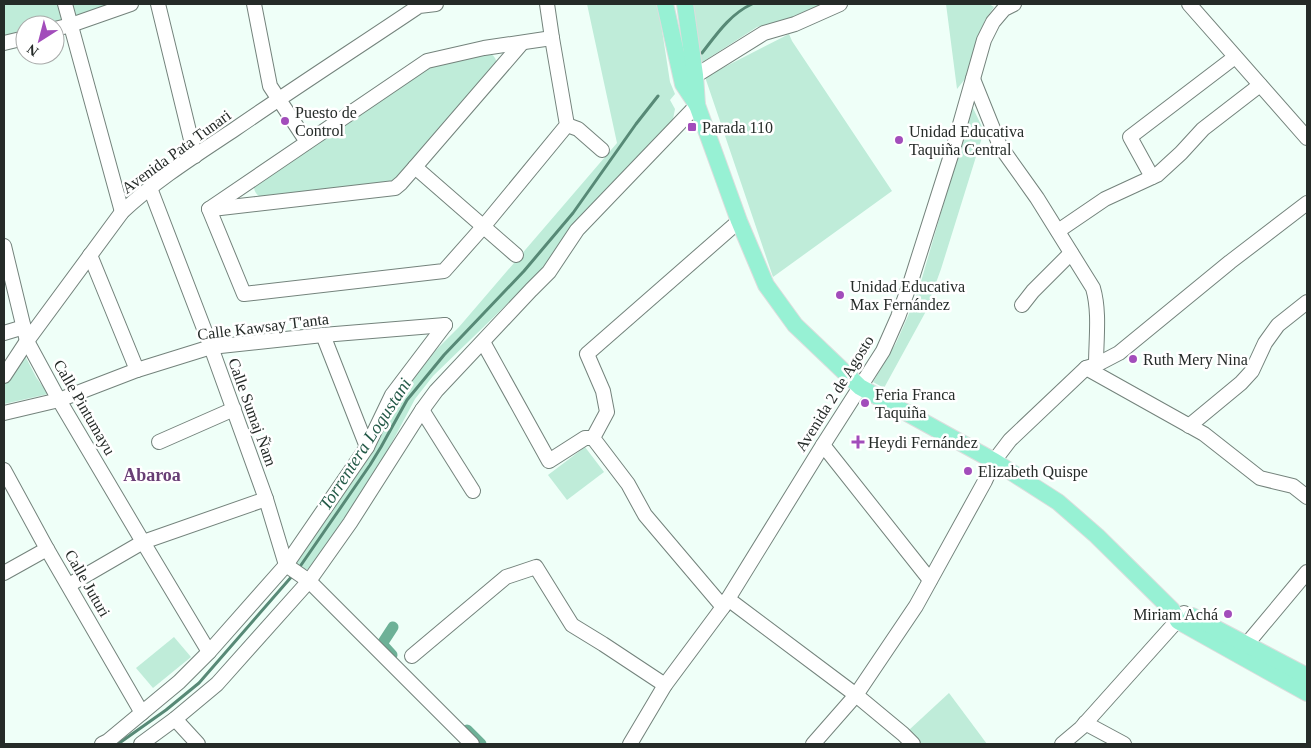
<svg xmlns="http://www.w3.org/2000/svg" width="1311" height="748" viewBox="0 0 1311 748" font-family="Georgia,serif">
	<style>
		.green { fill: #bfecd9 }
		.lines { fill: none; stroke-linecap: round; stroke-linejoin: round }
		.stream { stroke: #578976; stroke-width: 3 }
		.canal { stroke: #6db197; stroke-width: 11 }
		.minor-casing { stroke: #74837c; stroke-width: 16 }
		.major-casing { stroke: #dcdddd; stroke-width: 18 }
		.minor { stroke: #fff; stroke-width: 14 }
		.major { stroke: #97f1d4; stroke-width: 16 }
		.poi-dot { fill: #a24dbb; stroke: #fff; stroke-width: 2 }
		.labels { text-anchor: middle; stroke-width: 5; stroke-linejoin: round; paint-order: stroke }
		.poi-label { font-size: 16px; fill: #252b28; stroke: #fff; text-anchor: start }
		.street-label { font-size: 16px; fill: #252b28; stroke: #fff }
		.water-label { font-size: 18px; font-style: italic; fill: #245a48; stroke: #fff }
		.neighbourhood-label { font-size: 18px; font-weight: bold; fill: #683e75; stroke: #fff }
	</style>
	<rect width="100%" height="100%" fill="#effff8"/>
	<!-- green -->
	<g class="green">
		<path d="M4,4H61L63,20L50,25H25V32L4,37Z"/>
		<path d="M69,4H115L77,16L74,14Z"/>
		<path d="M587,4H658L670,82L675,94L670,100L675,109L672,124L575,225L541,271L433,376L415,399L381,463L319,557L308,569L302,570L296,565L294,560L400,393L424,362L459,327L617,143Z"/>
		<path d="M692,4H822L787,19L757,27L701,63Z"/>
		<path d="M946,4H989L994,7L985,20L965,79L957,89Z"/>
		<path d="M789,34L792,41L892,191L773,277L705,77Z"/>
		<path d="M487,52C494,55 496,58 497,65L398,181L260,197C256,194 254,191 254,186L428,65Z"/>
		<path d="M972,106L984,131L941,269L925,313L884,388L873,382L896,343L908,316L920,285Z"/>
		<path d="M23,352L36,377L48,394L4,404V385Z"/>
		<path d="M585,447L604,472L567,500L548,475Z"/>
		<path d="M174,637L191,657L153,688L136,668Z"/>
		<path d="M949,693L987,744H921L909,730Z"/>
	</g>
	<g class="lines">
		<!-- stream -->
		<g class="stream">
			<path d="M702,53C716,35 730,14 752,4"/>
			<path d="M299,568L370,465L381,447L407,400L444,355L524,271L573,213L636,124L658,96"/>
			<path d="M118,744L166,710L199,683L293,575"/>
		</g>
		<!-- canal -->
		<g class="canal">
			<path d="M392,655L382,644L393,627"/>
			<path d="M467,730L481,744"/>
		</g>
		<!-- minor casing -->
		<g class="minor-casing">
			<g id="minor">
				<path d="M65,4L122,212"/>
				<path d="M158,4L195,156"/>
				<path d="M254,4L270,86L307,142"/>
				<path d="M1189,4L1307,138"/>
				<path d="M55,29L71,25L131,4"/>
				<path d="M4,43L25,38"/>
				<path d="M973,79L1000,146L1037,198L1093,288C1100,312 1096,340 1096,365"/>
				<path d="M687,81L764,33L795,24L840,4"/>
				<path d="M567,125L578,129L602,150"/>
				<path d="M415,167L516,255"/>
				<path d="M1152,177L1130,137L1235,57"/>
				<path d="M150,188L211,347L266,499L286,565"/>
				<path d="M209,209L244,294L444,271L483,227L567,125L552,38L547,4"/>
				<path d="M209,209L427,61L484,48L552,38"/>
				<path d="M212,209L395,188L401,183L415,167L522,43"/>
				<path d="M1058,231L1105,199L1157,175L1181,153L1203,129L1260,85"/>
				<path d="M4,246L27,341L59,400L143,542L209,652"/>
				<path d="M90,255L137,370"/>
				<path d="M1022,305L1033,291L1071,253"/>
				<path d="M4,333L24,327"/>
				<path d="M323,335L367,447"/>
				<path d="M483,342L549,461L585,438H593"/>
				<path d="M1086,368L1204,434L1260,478L1293,486L1307,497"/>
				<path d="M4,376L27,341L122,212C156,180 196,155 235,129C296,87 358,47 419,6L436,4"/>
				<path d="M422,410L473,491"/>
				<path d="M4,413L59,400L137,370L211,347L323,335L445,325"/>
				<path d="M1189,426L1241,383L1252,371L1265,343L1278,325L1307,302"/>
				<path d="M159,442L234,409"/>
				<path d="M823,445L930,580"/>
				<path d="M4,470L47,549L142,713"/>
				<path d="M286,565L309,581L472,744"/>
				<path d="M4,573L47,549"/>
				<path d="M69,585L143,542L266,499"/>
				<path d="M728,599L856,695L903,734L913,744"/>
				<path d="M723,607L645,515L628,484L593,438L607,412L603,391L587,354L739,221"/>
				<path d="M1246,645L1307,572"/>
				<path d="M412,656L506,577L536,567L572,625L603,644L665,685"/>
				<path d="M175,719L198,744"/>
				<path d="M1085,723L1124,744"/>
				<path d="M102,744L108,741L179,682L209,652L286,565L367,447L392,395L445,325"/>
				<path d="M141,744L175,719L217,684L309,581L350,523L422,410L436,391L531,290L549,272L577,230L697,105"/>
				<path d="M630,744L665,685L723,607L823,445L883,351L898,317L911,281L953,149L984,40L993,22L1004,9L1014,4"/>
				<path d="M813,744L856,695L916,606L985,481L994,461L1010,440L1086,368L1096,365L1119,353L1230,262L1307,203"/>
				<path d="M1062,744L1081,728L1184,613"/>
			</g>
		</g>
		<!-- major casing -->
		<g class="major-casing">
			<g id="major">
				<path d="M665,4L683,84L697,105"/>
				<path d="M685,4L695,75L697,105L739,221L766,285L795,325L860,387L994,461L1058,502L1097,536L1172,610L1178,621L1307,693"/>
				<path d="M1192,616L1307,676"/>
			</g>
		</g>
		<!-- minor -->
		<use href="#minor" class="minor"/>
		<!-- major -->
		<use href="#major" class="major"/>
	</g>
	<!-- markers -->
	<g class="poi-dot">
		<circle cx="285" cy="121" r="5"/>
		<rect x="687" y="122" width="10" height="10" rx="2.5"/>
		<circle cx="899" cy="140" r="5"/>
		<circle cx="840" cy="295" r="5"/>
		<circle cx="1133" cy="359" r="5"/>
		<circle cx="865" cy="403" r="5"/>
		<path d="M855.5 434.5h5v5h5v5h-5v5h-5v-5h-5v-5h5z"/>
		<circle cx="968" cy="471" r="5"/>
		<circle cx="1228" cy="614" r="5"/>
	</g>
	<g class="labels">
		<!-- poi labels -->
		<g class="poi-label">
			<text x="295" y="118">Puesto de<tspan x="295" dy="18">Control</tspan></text>
			<text x="702" y="133">Parada 110</text>
			<text x="909" y="137">Unidad Educativa<tspan x="909" dy="18">Taquiña Central</tspan></text>
			<text x="850" y="292">Unidad Educativa<tspan x="850" dy="18">Max Fernández</tspan></text>
			<text x="1143" y="365">Ruth Mery Nina</text>
			<text x="875" y="400">Feria Franca<tspan x="875" dy="18">Taquiña</tspan></text>
			<text x="868" y="448">Heydi Fernández</text>
			<text x="978" y="477">Elizabeth Quispe</text>
			<text x="1218" y="620" text-anchor="end">Miriam Achá</text>
		</g>
		<!-- street labels -->
		<g class="street-label">
			<text transform="translate(176 151) rotate(-36)" y="6">Avenida Pata Tunari</text>
			<text transform="translate(263 326) rotate(-7)" y="6">Calle Kawsay T'anta</text>
			<text transform="translate(834 393) rotate(-58)" y="6">Avenida 2 de Agosto</text>
			<text transform="translate(85 407) rotate(60)" y="6">Calle Pintumayu</text>
			<text transform="translate(253 412) rotate(70)" y="6">Calle Sumaj Ñam</text>
			<text transform="translate(88 583) rotate(60)" y="6">Calle Juturi</text>
		</g>
		<!-- water labels -->
		<g class="water-label">
			<text transform="translate(365 444) rotate(-57)" y="6">Torrentera Logustani</text>
		</g>
		<!-- neighbourhood labels -->
		<g class="neighbourhood-label">
			<text x="152" y="481">Abaroa</text>
		</g>
	</g>
	<!-- border -->
	<rect width="1311" height="748" fill="none" stroke="#252b28" stroke-width="10"/>
	<!-- north arrow -->
	<g transform="translate(40 40) rotate(216)"><circle r="24" fill="#ffffff" stroke="#a8aaa9"/>
	<path d="M0-4L9 19L0 12L-9 19Z" fill="#a24dbb"/>
	<text y="-8" font-size="14" font-weight="bold" text-anchor="middle" fill="#252b28">N</text>
	</g>
</svg>
